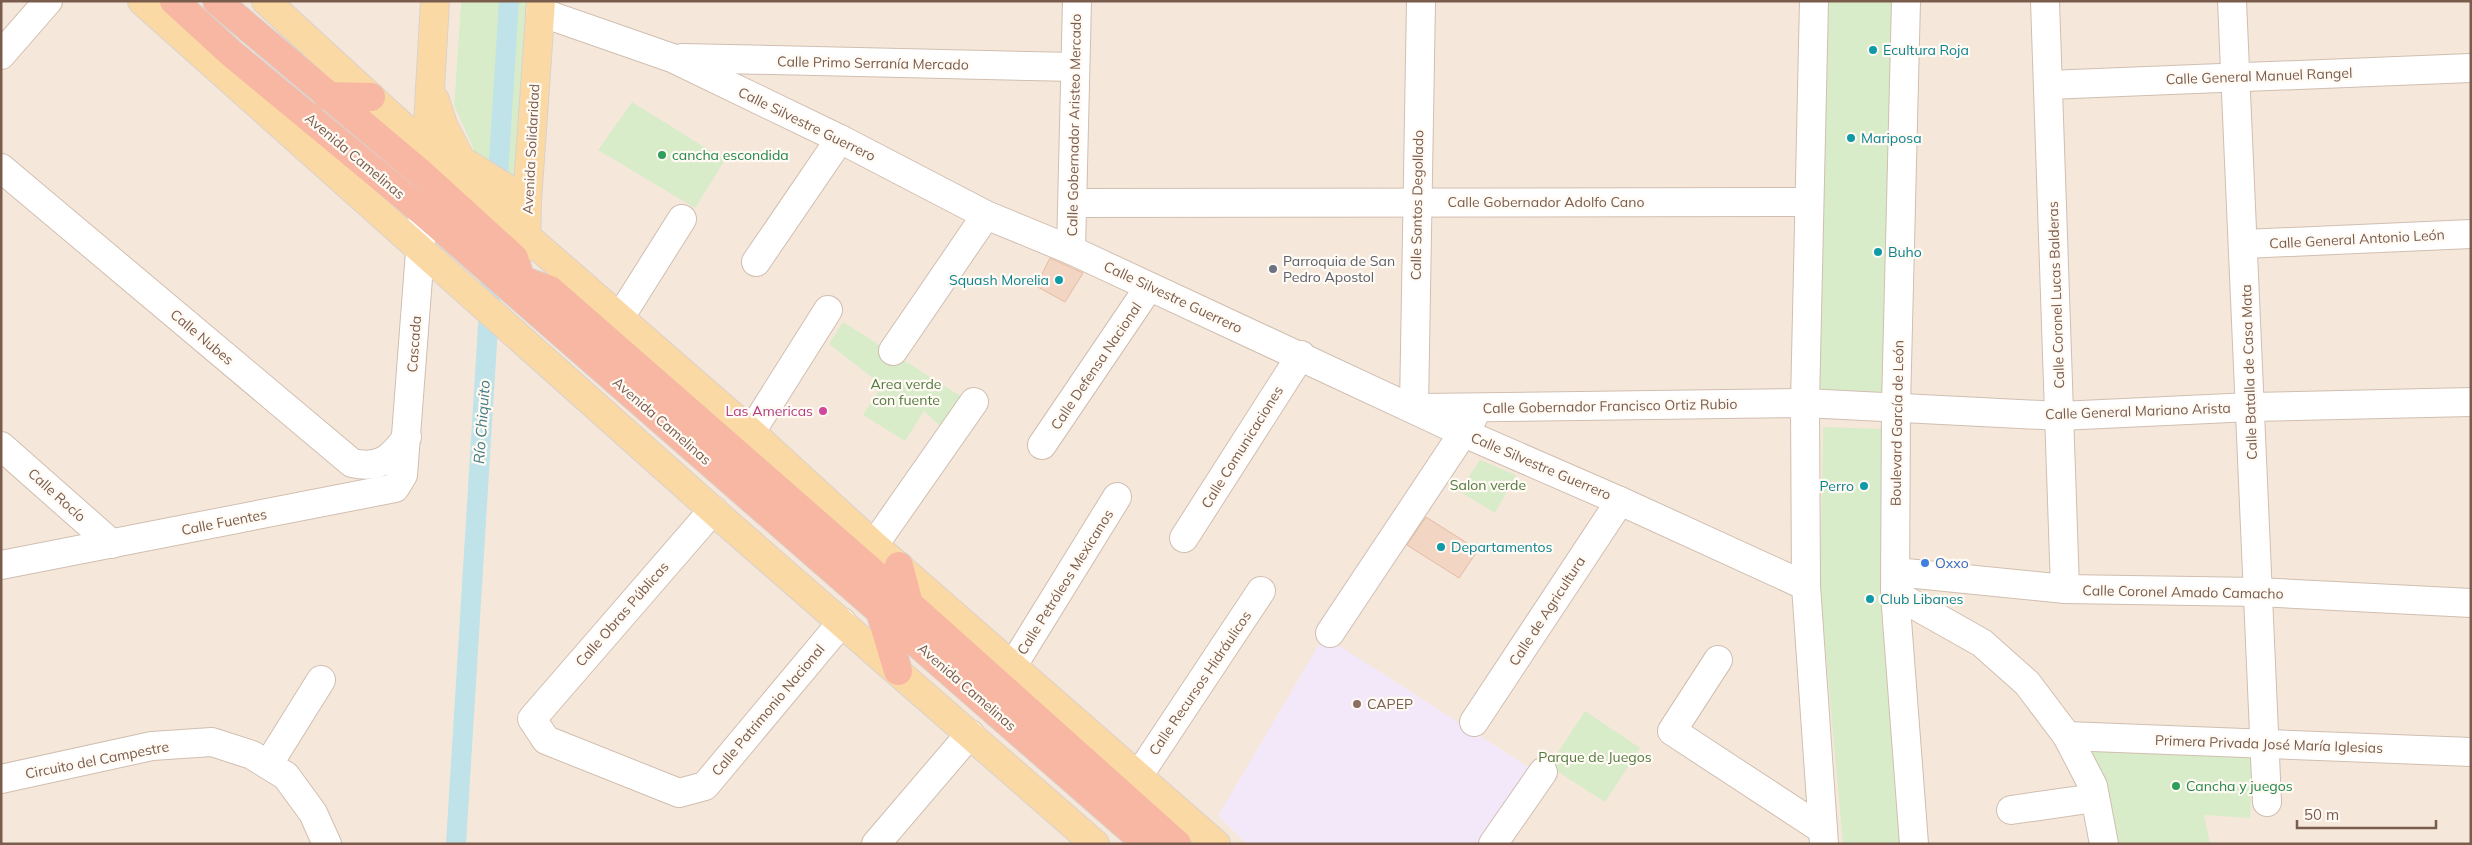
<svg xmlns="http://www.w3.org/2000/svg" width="2472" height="845" viewBox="0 0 2472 845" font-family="Mulish,sans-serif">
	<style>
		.residential { fill: #f5e8da }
		.education { fill: #f3e8fa }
		.green { fill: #d8ecc9 }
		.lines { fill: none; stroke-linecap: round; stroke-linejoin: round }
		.canal { stroke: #bfe3e8; stroke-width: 20 }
		.building { fill: #f3d5c3; stroke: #e6bba3 }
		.minor-casing { stroke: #d1beb0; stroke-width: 30 }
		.major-casing { stroke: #dad1cd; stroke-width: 30 }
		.highway-casing { stroke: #dad1cd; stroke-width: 30 }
		.minor { stroke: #fff; stroke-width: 28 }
		.major { stroke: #fbd9a5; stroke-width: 28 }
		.highway { stroke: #f7b7a3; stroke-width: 28 }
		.culture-dot { fill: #0f9aa8; stroke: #fffaf3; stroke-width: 2 }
		.leisure-dot { fill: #2e9e5b; stroke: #fffaf3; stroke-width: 2 }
		.worship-dot { fill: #6b7280; stroke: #fffaf3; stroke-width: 2 }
		.hotel-dot { fill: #d1479c; stroke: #fffaf3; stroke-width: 2 }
		.shop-dot { fill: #3f7fe0; stroke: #fffaf3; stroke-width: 2 }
		.education-dot { fill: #8d6e63; stroke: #fffaf3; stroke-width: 2 }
		.labels { text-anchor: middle; stroke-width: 4.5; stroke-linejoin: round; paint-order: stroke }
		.culture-label { font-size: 14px; fill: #0d838f; stroke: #fffaf3; text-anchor: start }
		.street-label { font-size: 14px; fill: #7a5c4d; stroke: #fffaf3 }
		.leisure-label { font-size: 14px; fill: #27864d; stroke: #fffaf3; text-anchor: start }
		.worship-label { font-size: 14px; fill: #5b616d; stroke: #fffaf3; text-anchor: start }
		.park-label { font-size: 14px; fill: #537a41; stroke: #fffaf3 }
		.hotel-label { font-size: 14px; fill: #b23c85; stroke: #fffaf3; text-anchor: end }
		.shop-label { font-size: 14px; fill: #366cbe; stroke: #fffaf3; text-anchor: start }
		.education-label { font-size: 14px; fill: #785e54; stroke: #fffaf3; text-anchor: start }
		.water-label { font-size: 15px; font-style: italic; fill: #437c86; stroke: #fffaf3 }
	</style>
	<rect width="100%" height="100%" fill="#fdf6ec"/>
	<!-- residential -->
	<path class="residential" d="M1,1H461L454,105L543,1H2471V844H1Z"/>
	<!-- education -->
	<path class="education" d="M1324,636L1536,772L1488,844H1247L1218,816Z"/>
	<!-- green -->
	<g class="green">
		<path d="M461,1H543L530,191L475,152L454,105Z"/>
		<path d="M1828,1H1898L1890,393L1820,392Z"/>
		<path d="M632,102L725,160L695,208L598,150Z"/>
		<path d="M843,322L970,402L949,434L924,411L905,441L863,415L882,385L829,344Z"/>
		<path d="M1823,427L1883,429L1881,611L1902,844H1843L1820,589Z"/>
		<path d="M1480,460L1516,475L1495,513L1459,491Z"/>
		<path d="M1585,711L1640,748L1605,802L1549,766Z"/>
		<path d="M2086,747L2253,755L2250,818L2204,815L2210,844H2115Z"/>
	</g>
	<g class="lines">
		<!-- canal -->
		<g class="canal">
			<path d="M497,193L509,1"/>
			<path d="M456,844L492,262"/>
		</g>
	</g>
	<!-- building -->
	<g class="building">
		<path d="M1050,258L1083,273L1065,302L1036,286Z"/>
		<path d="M1426,517L1478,550L1459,578L1407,545Z"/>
	</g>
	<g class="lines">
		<!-- minor casing -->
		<g class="minor-casing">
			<g id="minor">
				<path d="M1814,1L1805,403L1806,586L1824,844"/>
				<path d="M1906,1L1896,406L1895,594L1914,844"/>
				<path d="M2045,1L2065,589"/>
				<path d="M2232,1L2267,802"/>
				<path d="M540,12L672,58L840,139L986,215L1071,250L1464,433L1620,501L1806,586"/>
				<path d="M1,55L48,1"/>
				<path d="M682,58L1075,67"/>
				<path d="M2048,85L2471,68"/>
				<path d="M1,168L352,463C380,469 391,459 407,437"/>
				<path d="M1073,203L1809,202"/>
				<path d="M2244,244L2471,234"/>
				<path d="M1071,250L1077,1"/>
				<path d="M756,262L840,139"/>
				<path d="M619,319L682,219"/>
				<path d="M893,351L986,215"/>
				<path d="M1414,408L1421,1"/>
				<path d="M1421,408L1805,403L2060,416L2251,407L2471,402"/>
				<path d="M751,432L828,310"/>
				<path d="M1042,445L1149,287"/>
				<path d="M1,446L112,544"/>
				<path d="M713,510L532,719L546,740L679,793L705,786L842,622"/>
				<path d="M1184,538L1301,355"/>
				<path d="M874,545L974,402"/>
				<path d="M1,565L395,488L403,475L423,212"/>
				<path d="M1896,572L2065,589L2257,592L2471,603"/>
				<path d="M1895,594L1982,643L2027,683L2067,736L2093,786L2104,844"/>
				<path d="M1330,633L1473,418"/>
				<path d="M1718,660L1672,731L1823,830"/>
				<path d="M1012,667L1117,497"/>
				<path d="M1474,722L1620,501"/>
				<path d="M2067,736L2471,752"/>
				<path d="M268,765L321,680"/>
				<path d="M1139,775L1261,591"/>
				<path d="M1,779L152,746L212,742L252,755L286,776L313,813L327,844"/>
				<path d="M2011,810L2095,798"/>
				<path d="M876,844L970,734"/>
				<path d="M1493,844L1543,772"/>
			</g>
		</g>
		<!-- major casing -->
		<g class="major-casing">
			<g id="major">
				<path d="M142,1L727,523L1095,844"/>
				<path d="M266,1L448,168L751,432L874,545L1216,844"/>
				<path d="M435,100L443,125L461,160L527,201"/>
				<path d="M426,159L435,1"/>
				<path d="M526,247L527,201L541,1"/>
			</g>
		</g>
		<!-- highway casing -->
		<g class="highway-casing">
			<g id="highway">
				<path d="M174,1L232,54L423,212L1147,844"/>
				<path d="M217,1L424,176L514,258L521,280L550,290L909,604L1177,844"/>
				<path d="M327,96L371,97"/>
				<path d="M899,566L909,604"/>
				<path d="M880,611L898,671"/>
			</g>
		</g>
		<!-- minor -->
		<use href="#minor" class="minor"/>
		<!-- major -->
		<use href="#major" class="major"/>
		<!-- highway -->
		<use href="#highway" class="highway"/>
	</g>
	<!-- markers -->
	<g class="culture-dot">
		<circle cx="1873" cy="50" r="5"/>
		<circle cx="1851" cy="138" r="5"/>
		<circle cx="1878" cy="252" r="5"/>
		<circle cx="1059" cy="280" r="5"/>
		<circle cx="1864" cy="486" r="5"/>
		<circle cx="1441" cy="547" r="5"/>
		<circle cx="1870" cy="599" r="5"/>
	</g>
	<g class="leisure-dot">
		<circle cx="662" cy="155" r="5"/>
		<circle cx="2176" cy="786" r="5"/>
	</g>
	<circle class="worship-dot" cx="1273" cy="269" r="5"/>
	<circle class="hotel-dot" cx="823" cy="411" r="5"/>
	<circle class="shop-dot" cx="1925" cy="563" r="5"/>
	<circle class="education-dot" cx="1357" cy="704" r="5"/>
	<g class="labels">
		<!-- culture labels -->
		<g class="culture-label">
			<text x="1883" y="55">Ecultura Roja</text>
			<text x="1861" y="143">Mariposa</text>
			<text x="1888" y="257">Buho</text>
			<text x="1049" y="285" text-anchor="end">Squash Morelia</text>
			<text x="1854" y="491" text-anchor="end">Perro</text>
			<text x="1451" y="552">Departamentos</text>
			<text x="1880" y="604">Club Libanes</text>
		</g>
		<!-- street labels -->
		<g class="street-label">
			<text transform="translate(873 63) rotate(1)" y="5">Calle Primo Serranía Mercado</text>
			<text transform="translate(2259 76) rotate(-2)" y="5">Calle General Manuel Rangel</text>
			<text transform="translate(807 124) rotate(26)" y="5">Calle Silvestre Guerrero</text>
			<text transform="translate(1074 125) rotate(-89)" y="5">Calle Gobernador Aristeo Mercado</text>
			<text transform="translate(531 149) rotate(-87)" y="5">Avenida Solidaridad</text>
			<text transform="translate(355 156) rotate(40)" y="5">Avenida Camelinas</text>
			<text x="1546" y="207">Calle Gobernador Adolfo Cano</text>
			<text transform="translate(1417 205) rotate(-89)" y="5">Calle Santos Degollado</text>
			<text transform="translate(2357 239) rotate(-3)" y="5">Calle General Antonio León</text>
			<text transform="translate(2056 295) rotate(-92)" y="5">Calle Coronel Lucas Balderas</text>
			<text transform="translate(1173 297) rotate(25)" y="5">Calle Silvestre Guerrero</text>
			<text transform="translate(202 337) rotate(40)" y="5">Calle Nubes</text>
			<text transform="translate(414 344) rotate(-86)" y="5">Cascada</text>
			<text transform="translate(1096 366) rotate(-56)" y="5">Calle Defensa Nacional</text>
			<text transform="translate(2249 372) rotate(-92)" y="5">Calle Batalla de Casa Mata</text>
			<text transform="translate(1610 406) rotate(-1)" y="5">Calle Gobernador Francisco Ortiz Rubio</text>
			<text transform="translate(2138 411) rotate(-2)" y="5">Calle General Mariano Arista</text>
			<text transform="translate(662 421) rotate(41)" y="5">Avenida Camelinas</text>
			<text transform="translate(1897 423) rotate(-89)" y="5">Boulevard García de León</text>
			<text transform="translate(1242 447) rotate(-58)" y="5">Calle Comunicaciones</text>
			<text transform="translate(1541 466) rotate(23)" y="5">Calle Silvestre Guerrero</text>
			<text transform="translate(57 495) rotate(42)" y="5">Calle Rocío</text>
			<text transform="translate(224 522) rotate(-11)" y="5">Calle Fuentes</text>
			<text transform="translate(1065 582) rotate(-58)" y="5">Calle Petróleos Mexicanos</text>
			<text transform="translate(2183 592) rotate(1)" y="5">Calle Coronel Amado Camacho</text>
			<text transform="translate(1547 611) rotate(-57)" y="5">Calle de Agricultura</text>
			<text transform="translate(622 614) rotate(-49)" y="5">Calle Obras Públicas</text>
			<text transform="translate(1200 683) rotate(-56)" y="5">Calle Recursos Hidráulicos</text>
			<text transform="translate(967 687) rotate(41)" y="5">Avenida Camelinas</text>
			<text transform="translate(768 710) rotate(-50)" y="5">Calle Patrimonio Nacional</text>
			<text transform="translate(2269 744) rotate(2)" y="5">Primera Privada José María Iglesias</text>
			<text transform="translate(97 760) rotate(-11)" y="5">Circuito del Campestre</text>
		</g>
		<!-- leisure labels -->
		<g class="leisure-label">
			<text x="672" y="160">cancha escondida</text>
			<text x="2186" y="791">Cancha y juegos</text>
		</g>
		<!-- worship labels -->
		<g class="worship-label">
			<text x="1283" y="266">Parroquia de San<tspan x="1283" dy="16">Pedro Apostol</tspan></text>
		</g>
		<!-- park labels -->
		<g class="park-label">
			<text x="906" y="389">Area verde<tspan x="906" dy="16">con fuente</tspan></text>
			<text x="1488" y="490">Salon verde</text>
			<text x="1595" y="762">Parque de Juegos</text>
		</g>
		<!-- hotel labels -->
		<g class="hotel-label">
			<text x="813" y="416">Las Americas</text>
		</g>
		<!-- shop labels -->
		<g class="shop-label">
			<text x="1935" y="568">Oxxo</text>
		</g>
		<!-- education labels -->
		<g class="education-label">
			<text x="1367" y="709">CAPEP</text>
		</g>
		<!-- water labels -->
		<g class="water-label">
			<text transform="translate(482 422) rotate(-86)" y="5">Río Chiquito</text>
		</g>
	</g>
	<!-- border -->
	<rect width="2472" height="845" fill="none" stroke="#7a5c4d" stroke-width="5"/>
	<!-- scale -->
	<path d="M2297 820v8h139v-8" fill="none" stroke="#7a5c4d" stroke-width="2.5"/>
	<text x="2304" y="820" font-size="15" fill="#7a5c4d" stroke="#fffaf3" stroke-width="4" paint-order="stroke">50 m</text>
</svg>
